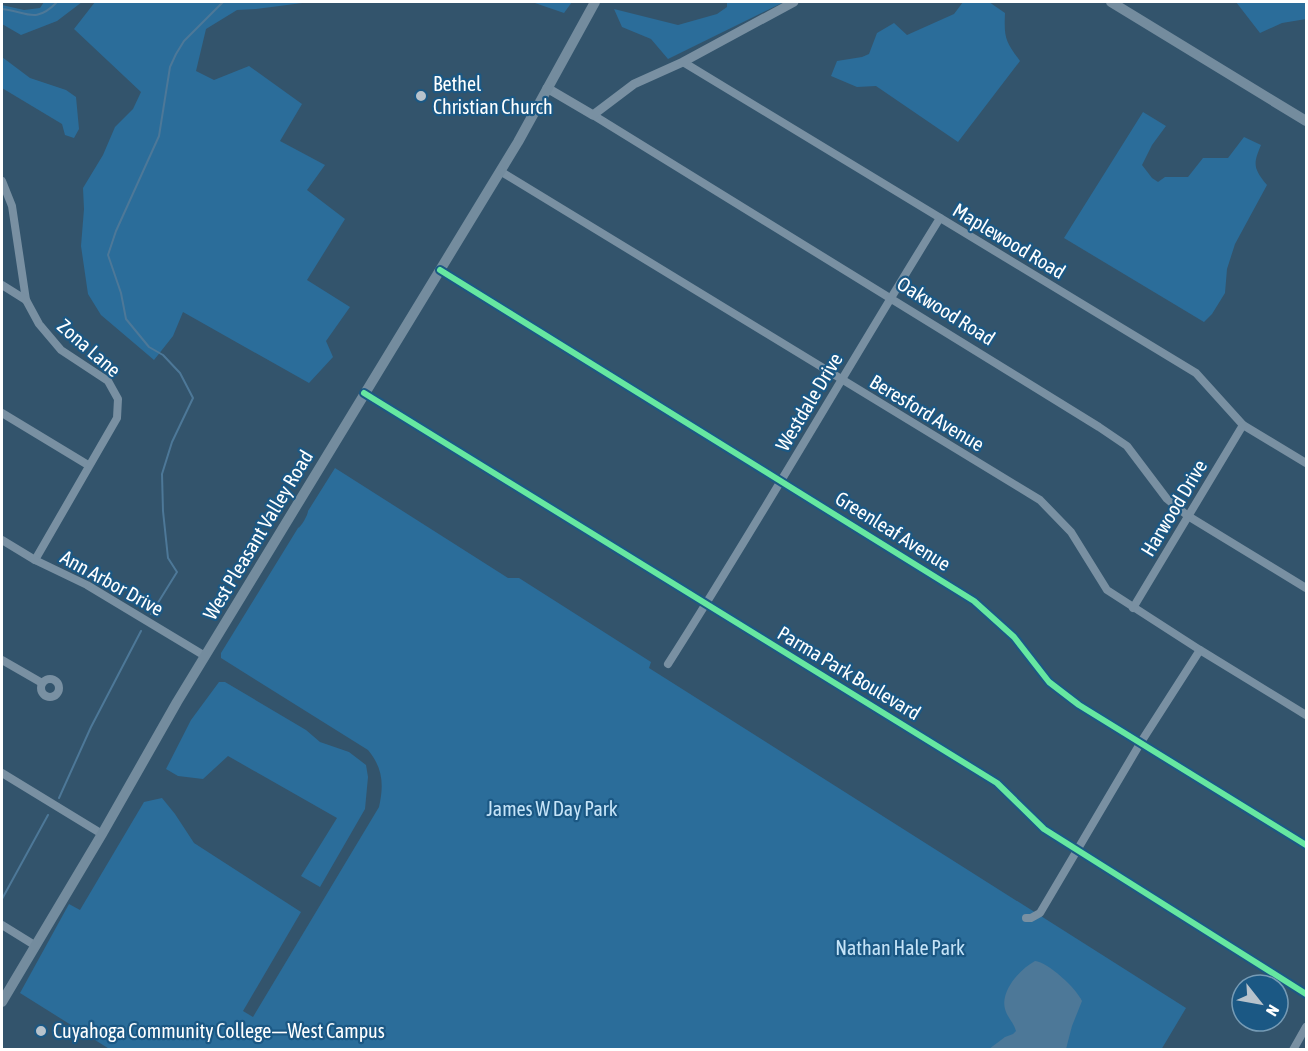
<svg xmlns="http://www.w3.org/2000/svg" width="1308" height="1051" viewBox="0 0 1308 1051" font-family="'Asap Condensed',sans-serif">
	<style>
		.green { fill: #2b6d9a }
		.water { fill: #4d7898 }
		.lines { fill: none; stroke-linecap: round; stroke-linejoin: round }
		.stream { stroke: #4d7898; stroke-width: 2 }
		.minor { stroke: #7990a2; stroke-width: 8 }
		.tertiary { stroke: #7990a2; stroke-width: 9 }
		.secondary { stroke: #748c9e; stroke-width: 10 }
		.cycleway-casing { stroke: #1b5884; stroke-width: 10 }
		.cycleway { stroke: #66e7a1; stroke-width: 6 }
		.poi-dot { fill: #b8c3cc; stroke: #1b5884; stroke-width: 2 }
		.labels { text-anchor: middle; stroke-width: 4.5; stroke-linejoin: round; paint-order: stroke }
		.poi-label { font-size: 20px; fill: #fff; stroke: #1b5884; text-anchor: start }
		.street-label { font-size: 20px; fill: #fff; stroke: #1b5884 }
		.park-label { font-size: 20px; fill: #c6e4f8; stroke: #1b5884 }
	</style>
	<rect width="100%" height="100%" fill="#33546c"/>
	<!-- green -->
	<g class="green">
		<path d="M44,2H82L57,21L21,35L2,24V5L24,10L40,8Z"/>
		<path d="M95,2H310L256,9L237,10L206,29L196,71L214,80L249,66L302,104L280,141L325,165L307,190L345,219L307,280L350,307L326,341L333,357L309,383L183,312L173,336L154,360L101,315L88,294L81,246L84,209L83,188L103,155L115,127L133,109L141,92L74,29Z"/>
		<path d="M532,2H572L564,13Z"/>
		<path d="M727,2H784L668,59L651,39L622,27L614,9L678,25L717,14L727,7Z"/>
		<path d="M963,2H989L1005,13C1004,38 1005,41 1020,61L958,142L876,86L857,87L831,76L837,61L862,57L869,54L877,33L894,23L907,35L954,14Z"/>
		<path d="M1236,2H1306V19L1282,23L1260,33Z"/>
		<path d="M2,57L30,78L66,90L76,97L79,129L74,138L65,135L62,124L2,88Z"/>
		<path d="M1143,112L1166,126L1152,145L1142,165L1152,178L1158,182L1165,177H1188L1203,158H1228L1244,137L1261,145C1253,164 1253,168 1267,185L1235,244L1227,269L1225,293L1212,314L1204,322L1064,238Z"/>
		<path d="M335,468L508,578H519L651,662L649,668L1186,1008L1161,1050H111L20,993L69,904L80,910L144,802L162,798L175,814L194,843L301,912L243,1011L253,1017L379,807C384,785 383,768 368,750L221,658V653L298,528C301,527 308,515 308,511Z"/>
		<path d="M219,682H225L306,730L320,742L349,752L366,765L368,777L365,809L320,887L301,876L337,818L228,756L203,779L178,776L166,769L191,720Z"/>
	</g>
	<!-- water -->
	<path class="water" d="M1035,961C1048,962 1077,989 1082,1001L1072,1026L1066,1049H989L1005,1037L1013,1034L1016,1031C1014,1023 1007,1017 1005,1009C1000,991 1020,969 1035,961Z"/>
	<g class="lines">
		<!-- stream -->
		<g class="stream">
			<path d="M2,9C26,11 35,25 57,2"/>
			<path d="M151,614L177,572L168,558L163,511L162,474L172,442L193,398L180,373L163,355L149,347L126,319L121,293L108,255L116,231L159,136L170,67L176,54L184,41L223,2"/>
			<path d="M59,798L91,727L141,631"/>
			<path d="M2,899L48,815"/>
		</g>
		<!-- minor -->
		<g class="minor">
			<path d="M683,62L1196,373L1243,425L1306,463"/>
			<path d="M593,115L1099,427L1127,446L1167,499L1188,516L1306,588"/>
			<path d="M500,171L1040,500L1071,532L1107,590L1200,650L1306,715"/>
			<path d="M2,181L12,206L26,300L39,324L61,350L108,381L118,399L117,418L35,560"/>
			<path d="M440,270L974,601L1014,637L1049,682L1079,705L1306,845"/>
			<path d="M2,285L26,300"/>
			<path d="M364,393L997,783L1044,829L1306,994"/>
			<path d="M2,413L88,465"/>
			<path d="M2,540L35,560L87,585L205,656"/>
			<path d="M1133,608L1243,425"/>
			<path d="M2,660L42,683"/>
			<path d="M668,664C762,517 848,366 940,218"/>
			<circle cx="50" cy="688" r="9"/>
			<path d="M2,773L102,834"/>
			<path d="M1026,918H1031L1040,913L1141,742L1200,650"/>
			<path d="M2,925L36,946"/>
			<path d="M1293,1050L1306,1027"/>
		</g>
		<!-- tertiary -->
		<path class="tertiary" d="M547,88L593,115L634,84L683,62L794,2"/>
		<!-- secondary -->
		<g class="secondary">
			<path d="M1111,2L1306,121"/>
			<path d="M2,1002L102,834L177,702L518,142L595,2"/>
		</g>
		<!-- cycleway casing -->
		<g class="cycleway-casing">
			<g id="cycleway">
				<path d="M440,270L974,601L1014,637L1049,682L1079,705L1306,845"/>
				<path d="M364,393L997,783L1044,829L1306,994"/>
			</g>
		</g>
		<!-- cycleway -->
		<use href="#cycleway" class="cycleway"/>
	</g>
	<!-- markers -->
	<g class="poi-dot">
		<circle cx="421" cy="96" r="6"/>
		<circle cx="41" cy="1031" r="6"/>
	</g>
	<g class="labels">
		<!-- poi labels -->
		<g class="poi-label">
			<text x="433" y="91">Bethel<tspan x="433" dy="23">Christian Church</tspan></text>
			<text x="53" y="1038">Cuyahoga Community College—West Campus</text>
		</g>
		<!-- street labels -->
		<g class="street-label">
			<text transform="translate(1009 241) rotate(31)" y="7">Maplewood Road</text>
			<text transform="translate(946 311) rotate(32)" y="7">Oakwood Road</text>
			<text transform="translate(89 348) rotate(41)" y="7">Zona Lane</text>
			<text transform="translate(809 402) rotate(-59)" y="7">Westdale Drive</text>
			<text transform="translate(927 413) rotate(31)" y="7">Beresford Avenue</text>
			<text transform="translate(1174 508) rotate(-59)" y="7">Harwood Drive</text>
			<text transform="translate(893 531) rotate(32)" y="7">Greenleaf Avenue</text>
			<text transform="translate(258 535) rotate(-59)" y="7">West Pleasant Valley Road</text>
			<text transform="translate(112 583) rotate(29)" y="7">Ann Arbor Drive</text>
			<text transform="translate(849 673) rotate(31)" y="7">Parma Park Boulevard</text>
		</g>
		<!-- park labels -->
		<g class="park-label">
			<text x="552" y="816">James W Day Park</text>
			<text x="900" y="955">Nathan Hale Park</text>
		</g>
	</g>
	<!-- border -->
	<rect width="1308" height="1051" fill="none" stroke="#ffffff" stroke-width="6"/>
	<!-- north arrow -->
	<g transform="translate(1260 1003) rotate(121)"><circle r="28" fill="#1b5884" stroke="#769bb5" stroke-width="1.5"/>
	<path d="M0-4.5L10 22L0 15L-10 22Z" fill="#b8c3cc"/>
	<text y="-9" font-size="16" font-weight="bold" text-anchor="middle" fill="#ffffff">N</text>
	</g>
</svg>
